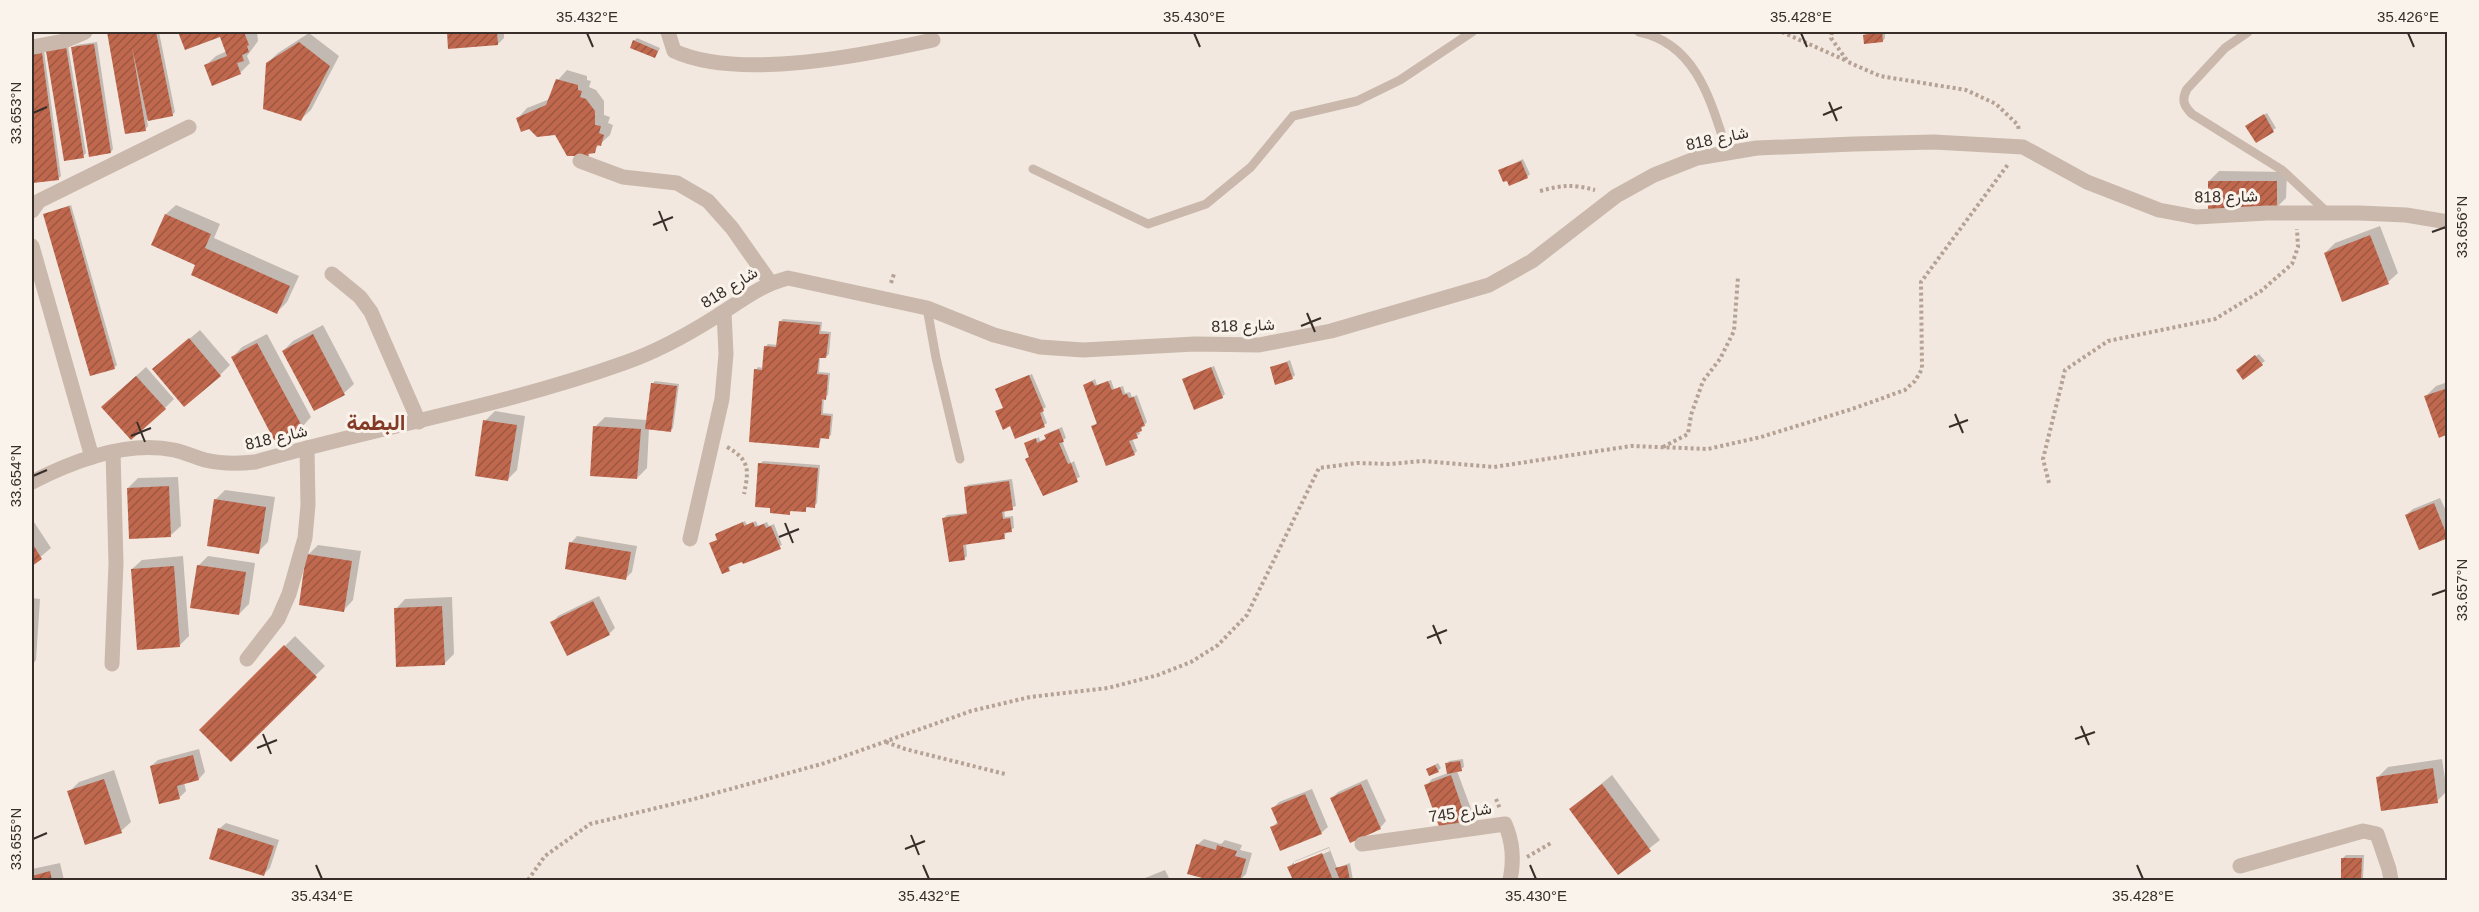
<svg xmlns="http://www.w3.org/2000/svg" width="2479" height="912" viewBox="0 0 2479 912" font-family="Arial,Vazirmatn,sans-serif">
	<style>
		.shadow { fill: #0003; fill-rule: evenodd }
		.building { fill: url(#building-hatch) }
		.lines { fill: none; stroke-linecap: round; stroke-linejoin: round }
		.path { stroke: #b5a295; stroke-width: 4; stroke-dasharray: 3 3; stroke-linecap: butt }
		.lane { stroke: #c9b8ab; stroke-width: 9 }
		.street { stroke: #c9b8ab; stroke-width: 15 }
		.ticks { fill: none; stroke: #372e2a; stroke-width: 2 }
		.labels { text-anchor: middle; stroke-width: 6; stroke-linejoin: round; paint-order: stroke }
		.street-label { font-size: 16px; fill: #372e2a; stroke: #f9f3eb }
		.district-label { font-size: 22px; font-weight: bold; fill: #833b27; stroke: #f9f3eb }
		.neatline { fill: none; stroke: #372e2a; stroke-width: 2 }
		.ticks-label { font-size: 15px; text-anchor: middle; fill: #372e2a }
	</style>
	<defs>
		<pattern id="building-hatch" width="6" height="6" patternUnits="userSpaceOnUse" patternTransform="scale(1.5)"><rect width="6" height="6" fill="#c0684e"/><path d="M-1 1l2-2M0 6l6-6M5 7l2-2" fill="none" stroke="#9d5641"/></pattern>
	</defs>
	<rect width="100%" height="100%" fill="#f2e8df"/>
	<!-- shadow -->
	<g class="shadow">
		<path d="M110,32H159L175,112L172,115L147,120L148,126L145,129Z"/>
		<path d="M180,32H257L258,41L247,56L250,63L240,73L206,65L216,56L227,51L220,35L186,48Z"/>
		<path d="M449,32H504V38L498,44L450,48Z"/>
		<path d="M1867,32H1885V38L1883,41L1865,35Z"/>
		<path d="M309,33L339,56L311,110L301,119L267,63L278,53Z"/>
		<path d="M637,38L660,48L657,54L655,56L634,41Z"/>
		<path d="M97,42L113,149L111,152L73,48L76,45Z"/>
		<path d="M68,46L86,153L83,156L48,51Z"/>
		<path d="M44,51L61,176L59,178L34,182L32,161V53Z"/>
		<path d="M567,70L587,76V80L591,81L589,87L596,90L604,101V115L610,117L608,123L613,125L610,135L588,155L556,133L518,118L527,108L550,99L558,80Z"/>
		<path d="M2267,113L2276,128L2256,141L2249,124Z"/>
		<path d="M1523,159L1530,174L1527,177L1500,170Z"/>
		<path d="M2219,171L2287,172L2286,198L2276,208L2209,181Z"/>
		<path d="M71,205L117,365L114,368L45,214Z"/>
		<path d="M176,205L220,224L214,238L299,276L287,302L277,312L197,264L153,244L166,214Z"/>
		<path d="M2380,226L2398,273L2388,282L2325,253L2335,243Z"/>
		<path d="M783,319L822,322L821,331L831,332L829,354L826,357L820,356L819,372L830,373L828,395L824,398L823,413L833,414L831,435L828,437H822L818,447L756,370L758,367L763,368L765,347L768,344L778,345L780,322Z"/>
		<path d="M323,325L354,384L344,393L315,409L283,351L293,341Z"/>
		<path d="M200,330L230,365L220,375L164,360Z"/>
		<path d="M267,334L311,417L302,427L284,432L233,357L242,347Z"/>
		<path d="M2259,354L2265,361L2244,378L2240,368Z"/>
		<path d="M1290,360L1295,375L1292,378L1272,368Z"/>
		<path d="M1214,366L1225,394L1222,397L1184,379Z"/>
		<path d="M146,367L174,399L165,408L113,397Z"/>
		<path d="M1032,374L1046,407L1042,410L1047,423L1044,425L1011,424L997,411L1004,407L1000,387Z"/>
		<path d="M1095,379L1097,385L1111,380L1114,389L1123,386L1125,393L1130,392L1132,397L1137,395L1147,422L1139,431L1140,434L1132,438L1137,451L1134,454L1093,426L1098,422L1084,385Z"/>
		<path d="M655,381L679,384L673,428L670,431L649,428L647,468L637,478L595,427L605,417L647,420L652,384Z"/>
		<path d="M2448,382V433L2426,396L2436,386Z"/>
		<path d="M495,411L525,416L517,470L507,480L485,421Z"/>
		<path d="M1062,427L1066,438L1062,441L1071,463L1074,461L1080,477L1043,494L1027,460L1030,456L1026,444L1039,437L1040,441L1047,438L1046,436L1048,433Z"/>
		<path d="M763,461L820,465L817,503L814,506H808L805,510H792L789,513L760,464Z"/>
		<path d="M178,477L181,526L171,535L128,488L138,478Z"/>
		<path d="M1012,479L1016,506L1004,510L1005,517L1013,516L1014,528L1007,531L1004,537L966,543L967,556L965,558L944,518L947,515L969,513L965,488L968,485Z"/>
		<path d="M225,490L275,497L268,542L258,552L215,500Z"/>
		<path d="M2440,498L2448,515V537L2406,515L2413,509Z"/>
		<path d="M32,519L51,548L32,564Z"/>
		<path d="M745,521L747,525L756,521L758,526L767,522L769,526L774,524L782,545L731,564L729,570L711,544L718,539L716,534L719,532Z"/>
		<path d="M577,536L637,546L632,572L626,578L571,543Z"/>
		<path d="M318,545L361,551L353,600L344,610L308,555Z"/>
		<path d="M183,556L189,636L180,645L132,569L142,560Z"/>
		<path d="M208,556L255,563L249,604L239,614L199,565Z"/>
		<path d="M599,596L615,628L609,634L552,623L558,616Z"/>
		<path d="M452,597L454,654L444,664L396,609L405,599Z"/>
		<path d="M32,598L40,599L36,660L32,665Z"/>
		<path d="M295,636L325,666L231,760L201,730Z"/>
		<path d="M199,749L205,772L199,779L184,782L186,791L180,797L151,766L158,760Z"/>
		<path d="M1463,759L1464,767L1457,771L1473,814L1467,821L1442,830L1426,786L1432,779L1448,773L1447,764L1449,761Z"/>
		<path d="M2442,759L2447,791L2437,801L2378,777L2388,767Z"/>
		<path d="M1438,763L1441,768L1438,771L1427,769Z"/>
		<path d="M114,770L131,822L121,831L69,792L79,782Z"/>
		<path d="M1612,775L1660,840L1618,873L1571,809Z"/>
		<path d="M1367,779L1386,821L1380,828L1332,798L1338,792Z"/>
		<path d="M1312,789L1328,827L1321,833L1272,828L1278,821L1273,808L1279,802Z"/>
		<path d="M226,823L279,840L270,868L264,874L219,829Z"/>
		<path d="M1204,839L1221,844L1225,840L1242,845L1240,850L1252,853L1246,874L1240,880H1216L1189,873L1197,845Z"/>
		<path d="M1329,847L1337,868L1350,863L1353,880H1294L1289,867L1295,861ZM1329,848L1330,851L1294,866V862Z"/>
		<path d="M2346,855H2364L2363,880H2342L2343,858Z"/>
		<path d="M60,863L64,880H32V869Z"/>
		<path d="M1165,870L1170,880H1143L1145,878Z"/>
	</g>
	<!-- building -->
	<g class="building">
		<path d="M107,32H156L173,116L148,121L132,47L146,131L125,134Z"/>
		<path d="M178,32H244L249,45L247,46L249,52L242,55L244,61L237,63L241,74L212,86L204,65L227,56L220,37L185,50Z"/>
		<path d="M447,32H497L498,45L448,49Z"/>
		<path d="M1882,32L1883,42L1864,44L1863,35Z"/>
		<path d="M633,40L658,51L655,58L630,48Z"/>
		<path d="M299,42L330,66L301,121L263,109L266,63Z"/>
		<path d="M94,44L111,153L89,157L71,47Z"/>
		<path d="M66,47L84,158L64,161L46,51Z"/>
		<path d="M42,53L59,180L33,183L32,55Z"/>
		<path d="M556,79L578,85V90L582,91L580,97L586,99L595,111V125L601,126L599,133L604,135L601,146L597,145L595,153L588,154L589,156H567L555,135L537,137L529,129L521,132L516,118L546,105Z"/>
		<path d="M2264,114L2274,132L2256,143L2245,126Z"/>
		<path d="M1521,161L1528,178L1509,186L1507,181L1503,182L1498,170Z"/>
		<rect x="2208" y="181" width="69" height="28"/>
		<path d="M69,206L115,369L90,376L43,214Z"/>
		<path d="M165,214L211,234L205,248L290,286L277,314L191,275L195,265L151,245Z"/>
		<path d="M2370,235L2389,284L2342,302L2324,253Z"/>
		<path d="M779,321L820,325L819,334H829L826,358H819L817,374L828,375L826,400L822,399L821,415L831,416L829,439L820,438L819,448L749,442L754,369L762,370L764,346L776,347Z"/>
		<path d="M313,334L345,395L314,411L282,351Z"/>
		<path d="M189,338L221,376L184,407L152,369Z"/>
		<path d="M257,343L303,428L285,437L284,435L274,440L231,357Z"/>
		<path d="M2255,355L2263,365L2243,380L2236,370Z"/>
		<path d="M1287,362L1293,379L1275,385L1270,367Z"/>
		<path d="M1211,367L1223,398L1194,410L1182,379Z"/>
		<path d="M1029,375L1044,411L1040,413L1045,427L1015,439L1010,426L1003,430L995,411L1003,408L995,389Z"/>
		<path d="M136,376L166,409L131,440L101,407Z"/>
		<path d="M1092,381L1095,386L1108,381L1112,390L1120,387L1123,395L1127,394L1129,398L1134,397L1145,426L1141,427L1142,431L1136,433L1138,438L1129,441L1135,455L1106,466L1091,426L1097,424L1083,385Z"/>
		<path d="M651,383L677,386L671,432L645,429Z"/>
		<path d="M2448,388V434L2439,438L2424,396Z"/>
		<path d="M483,420L517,425L508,481L475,476Z"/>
		<path d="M593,426L641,429L637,479L590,476Z"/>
		<path d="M1059,429L1064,442L1059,443L1068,464L1071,463L1078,482L1043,496L1025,459L1029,457L1024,443L1036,438L1037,443L1046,439L1044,435Z"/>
		<path d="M758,463L818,468L815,508L806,507V512L790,511V515L770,513V508L755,507Z"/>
		<path d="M1009,481L1013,510L1002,512L1003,519L1010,518L1012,532L1004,533L1005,539L963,545L965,560L949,562L942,518L967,514L964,487Z"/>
		<path d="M169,486L171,537L129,539L127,488Z"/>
		<path d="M214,499L266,507L259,554L207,546Z"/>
		<path d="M2434,503L2448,538L2419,550L2405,515Z"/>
		<path d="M743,522L744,526L753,522L755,527L764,524L766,528L771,526L781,549L743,564L742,562L728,567L730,571L722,574L709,543L717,540L715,534Z"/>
		<path d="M569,542L631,552L626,580L565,569Z"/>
		<path d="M32,543L42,559L32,566Z"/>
		<path d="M306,554L352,561L344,612L299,605Z"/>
		<path d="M197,565L246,572L239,615L190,608Z"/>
		<path d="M174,566L180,647L137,650L131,569Z"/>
		<path d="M593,601L610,635L567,656L550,622Z"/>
		<path d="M442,606L445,665L396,667L394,608Z"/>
		<path d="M284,645L317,677L231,762L199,730Z"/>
		<path d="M193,755L199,780L177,786L180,799L159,804L150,766Z"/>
		<path d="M1460,761L1462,771L1447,774L1445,763Z"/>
		<path d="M1435,765L1439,772L1429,776L1426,769Z"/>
		<path d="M2433,768L2438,803L2381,811L2376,777Z"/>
		<path d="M1451,775L1467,822L1441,832L1424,785Z"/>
		<path d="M104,779L122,833L85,845L67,791Z"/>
		<path d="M1361,784L1381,829L1350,843L1330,798Z"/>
		<path d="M1602,784L1651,851L1618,875L1569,809Z"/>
		<path d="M1305,794L1322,834L1280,851L1270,827L1278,824L1271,808Z"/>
		<path d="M218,828L274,846L264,876L209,859Z"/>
		<path d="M1196,844L1216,850L1217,845L1237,851L1235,856L1246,859L1240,880H1210L1187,874Z"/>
		<path d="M1322,853L1333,880H1293L1287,867Z"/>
		<path d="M2341,858H2362L2361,880H2341Z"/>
		<path d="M1347,865L1350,880H1340L1335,868Z"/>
		<path d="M50,871L52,880H32V876Z"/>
	</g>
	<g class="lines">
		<!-- path -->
		<g class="path">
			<path d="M1782,32L1847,61"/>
			<path d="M1832,32L1831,38L1848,62L1880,76L1966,90L1996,104L2018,125L2019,131"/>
			<path d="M1540,191C1563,185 1572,184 1595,190"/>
			<path d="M891,283L894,274"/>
			<path d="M727,447C750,460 749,470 744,494"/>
			<path d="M1663,447L1688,434L1691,415L1703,381L1720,359L1734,331L1738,277"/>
			<path d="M2049,483L2043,459L2065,370L2108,341L2215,319L2261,291L2292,264L2298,247L2297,229"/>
			<path d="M886,742L905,749L1005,774"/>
			<path d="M1496,799L1500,809"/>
			<path d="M1527,857L1551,843"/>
			<path d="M528,880L545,856L590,824L694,799L825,763L971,711L1030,697L1108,688L1158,675L1191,662L1218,645L1247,615L1319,468L1357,463L1390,464L1422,461L1494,467L1631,446L1708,449L1761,437L1852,409L1905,390L1915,381L1922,369L1921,282L2009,163"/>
		</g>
		<!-- lane -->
		<g class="lane">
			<path d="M1639,32C1697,44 1711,102 1727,151"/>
			<path d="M2248,32L2225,48L2187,89C2181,100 2184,106 2192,114L2282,170L2328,213"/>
			<path d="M1033,169L1148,224L1206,204L1251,167L1293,116L1357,101L1400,80L1472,32"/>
			<path d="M927,308L936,358L960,459"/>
		</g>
		<!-- street -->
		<g class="street">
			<path d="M668,32L674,51C739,81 865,55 933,40"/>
			<path d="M32,47L64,41L85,32"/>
			<path d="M580,161L623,177L677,183L708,201L732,228L770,282"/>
			<path d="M32,211L39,201L189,127"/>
			<path d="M32,246L92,457"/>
			<path d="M332,274L360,297L371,312L419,422"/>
			<path d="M32,482C73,461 126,440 174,450C184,452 194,457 205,460C222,464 237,464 255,462C377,427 504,406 624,363C656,352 687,335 717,316C740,302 760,285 788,278L927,308L994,335L1040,347L1083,350L1195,344L1259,345L1331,331L1489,285L1532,261L1616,196L1654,175L1697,158L1757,148L1854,144L1934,142L2023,147L2087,182L2159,210L2196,217L2267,213H2359L2406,215L2448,222"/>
			<path d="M690,539L722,399L726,354L724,312"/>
			<path d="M247,659L278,619L289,594L305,538L308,505L307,448"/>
			<path d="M112,664L116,563L113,452"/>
			<path d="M1362,844L1505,824C1513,842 1514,861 1510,880"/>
			<path d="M2240,866L2363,831L2377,834L2389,869L2391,880"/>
		</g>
	</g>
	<!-- ticks -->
	<path class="ticks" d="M587,33L593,47M1194,33L1200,47M1801,33L1807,47M2408,33L2414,47M1829,102L1837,121M33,113L47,107M1823,115L1842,107M659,211L667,231M653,225L673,217M2432,232L2446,227M1307,313L1315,332M1301,326L1321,318M1955,414L1963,433M137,422L145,442M1949,427L1968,420M131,436L151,428M33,476L47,470M785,523L793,543M779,537L799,529M2432,595L2446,590M1433,625L1441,644M1427,638L1447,630M2081,726L2089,745M263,734L271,754M2075,739L2095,732M257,748L277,740M911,835L919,855M33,839L47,833M905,849L925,841M316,865L322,879M923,865L929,879M1530,865L1536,879M2137,865L2143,879"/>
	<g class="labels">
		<!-- street labels -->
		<g class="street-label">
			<text transform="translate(1717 138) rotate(-12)" y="6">شارع 818</text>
			<text transform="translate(2226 196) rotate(-1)" y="6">شارع 818</text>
			<text transform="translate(729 287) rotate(-32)" y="6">شارع 818</text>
			<text transform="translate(1243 325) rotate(-2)" y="6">شارع 818</text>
			<text transform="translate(276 437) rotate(-13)" y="6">شارع 818</text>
			<text transform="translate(1460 812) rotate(-8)" y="6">شارع 745</text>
		</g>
		<!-- district labels -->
		<g class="district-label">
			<text x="376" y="430">البطمة</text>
		</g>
	</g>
	<!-- border -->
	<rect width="2479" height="912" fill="none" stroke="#f9f3eb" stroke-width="66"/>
	<rect x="33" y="33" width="2413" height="846" class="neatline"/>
	<g class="ticks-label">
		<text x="587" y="22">35.432°E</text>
		<text x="1194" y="22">35.430°E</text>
		<text x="1801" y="22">35.428°E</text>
		<text x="2408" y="22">35.426°E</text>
		<text transform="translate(16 113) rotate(-90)" y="5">33.653°N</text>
		<text transform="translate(2462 227) rotate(-90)" y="5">33.656°N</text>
		<text transform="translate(16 476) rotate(-90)" y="5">33.654°N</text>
		<text transform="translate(2462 590) rotate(-90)" y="5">33.657°N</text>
		<text transform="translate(16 839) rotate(-90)" y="5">33.655°N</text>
		<text x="322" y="901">35.434°E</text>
		<text x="929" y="901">35.432°E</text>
		<text x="1536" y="901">35.430°E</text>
		<text x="2143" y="901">35.428°E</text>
	</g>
</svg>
